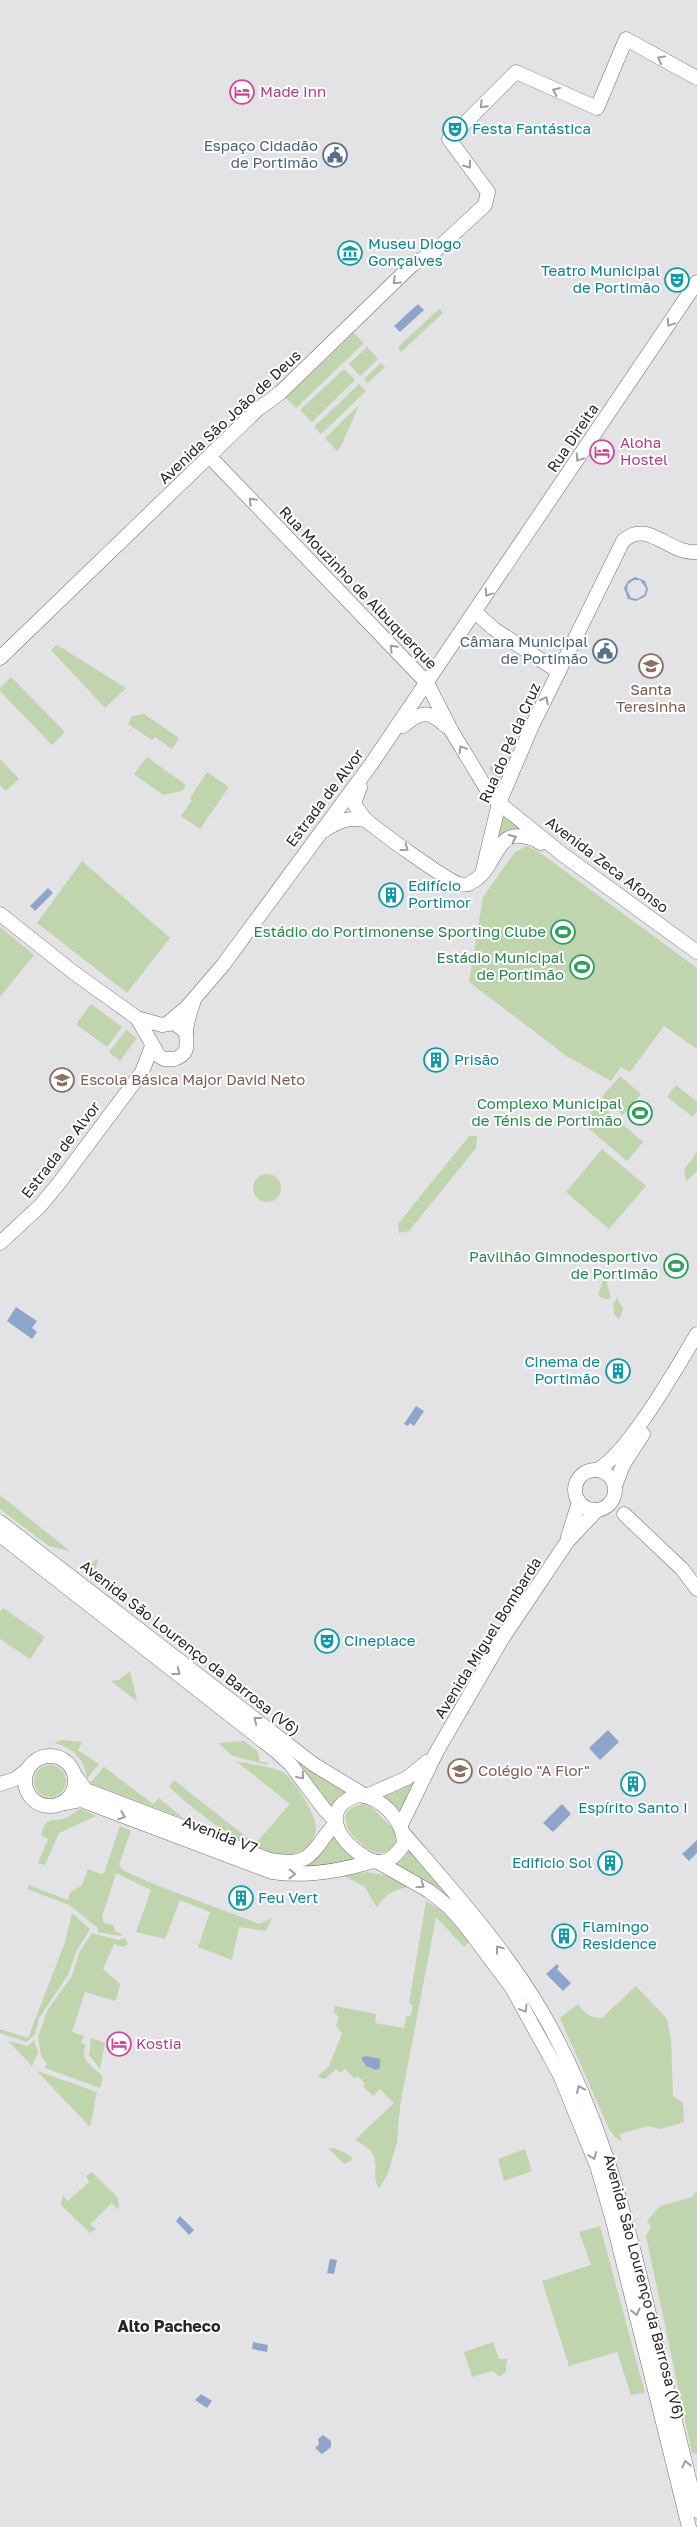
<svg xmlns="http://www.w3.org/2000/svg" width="697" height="2527" viewBox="0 0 697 2527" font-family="'Golos Text',sans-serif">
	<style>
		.green { fill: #c0d4ad }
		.water { fill: #8da5cb; fill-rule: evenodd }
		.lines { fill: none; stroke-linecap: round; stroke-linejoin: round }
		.secondary-casing { stroke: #6e6e71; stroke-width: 15 }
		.secondary { stroke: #fff; stroke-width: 14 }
		.oneway { stroke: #9e9e9e }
		.labels { text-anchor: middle; stroke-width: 4; stroke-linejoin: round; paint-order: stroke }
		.hotel-label { font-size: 15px; fill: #b23c85; stroke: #fff; text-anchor: start }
		.culture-label { font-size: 15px; fill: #0d838f; stroke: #fff; text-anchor: start }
		.service-label { font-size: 15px; fill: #4e5e75; stroke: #fff; text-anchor: end }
		.street-label { font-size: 15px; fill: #272728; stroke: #fff }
		.education-label { font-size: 15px; fill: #785e54; stroke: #fff; text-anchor: start }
		.leisure-label { font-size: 15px; fill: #27864d; stroke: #fff; text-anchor: end }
		.neighbourhood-label { font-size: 16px; font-weight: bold; fill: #272728; stroke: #fff }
	</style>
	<rect width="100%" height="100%" fill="#e3e2e5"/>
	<!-- green -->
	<g class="green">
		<path d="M439,309L443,313L401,352L398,347Z"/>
		<path d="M354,333L364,343L296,408L286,398Z"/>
		<path d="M367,347L378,359L360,376L349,364Z"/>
		<path d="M381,363L385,367L368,383L364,379Z"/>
		<path d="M344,369L355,380L312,422L300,410Z"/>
		<path d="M359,384L366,391L321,434L314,427Z"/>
		<path d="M359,405L341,446L337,451L325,438Z"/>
		<path d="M57,645L126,688L105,708L51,650Z"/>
		<path d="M11,677L65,732L52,745L0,691V688Z"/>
		<path d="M144,714L179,738L172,749L155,737L152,740L128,724L132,716Z"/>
		<path d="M512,755L499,782L489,768Z"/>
		<path d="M147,757L186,785L182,791L163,795L134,774Z"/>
		<path d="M0,759L19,779L6,791L0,785Z"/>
		<path d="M207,772L229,787L200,829L181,816L192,800L190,798Z"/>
		<path d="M502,812L520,829H511L496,841Z"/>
		<path d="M527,846L539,852L697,968V1049L664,1026L630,1072L621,1067L611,1081L568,1057L469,982L483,897L515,852Z"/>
		<path d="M82,861L170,938L127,993L37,923Z"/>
		<path d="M0,927L34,955L0,997Z"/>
		<path d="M91,1004L122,1027L107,1047L76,1024Z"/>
		<path d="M126,1030L137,1038L120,1061L109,1052Z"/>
		<path d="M620,1076L641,1094L623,1115L602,1097Z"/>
		<path d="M676,1085L697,1102V1111L693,1117L667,1097Z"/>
		<path d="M598,1103L643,1142L627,1161L582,1123Z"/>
		<path d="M469,1136H477L476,1148L409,1231L399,1233L398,1224Z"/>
		<path d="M602,1149L646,1186L609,1229L566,1192Z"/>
		<path d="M697,1152V1172L686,1181L684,1170Z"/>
		<circle cx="267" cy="1188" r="14"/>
		<path d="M605,1277L611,1298C606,1300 601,1299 598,1294Z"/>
		<path d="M617,1298L623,1309L619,1319L614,1314L613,1304Z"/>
		<path d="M0,1495L70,1551L49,1546L0,1509Z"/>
		<path d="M98,1559L96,1569L97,1581L82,1568Z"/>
		<path d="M3,1608L45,1637L30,1659L0,1639V1612Z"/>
		<path d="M118,1617L347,1792L332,1810L302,1769Z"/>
		<path d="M130,1671L137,1701L111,1681L119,1680Z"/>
		<path d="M61,1740L82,1742L78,1750L99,1764L87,1778C84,1758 73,1748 54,1743Z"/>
		<path d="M244,1741L258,1752L260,1762H266L268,1765L233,1756L218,1743Z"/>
		<path d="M236,1761C247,1764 276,1767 284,1773C294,1780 312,1809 315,1821C320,1839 303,1856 285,1855C245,1853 198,1813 169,1787L174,1780L255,1844L290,1804Z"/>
		<circle cx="50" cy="1781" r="16"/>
		<path d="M104,1767L153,1804L159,1798L183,1818L90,1783Z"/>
		<path d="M419,1774L401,1814L379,1794Z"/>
		<path d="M363,1804L371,1807L395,1830L396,1843C392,1848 387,1853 379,1853C361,1851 323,1811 363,1804Z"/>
		<path d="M81,1809L96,1816L59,1833L45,1865L38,1863L48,1839L41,1835C47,1813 53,1824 67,1817C72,1815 76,1811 81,1809Z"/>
		<path d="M120,1826L131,1831L119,1865L124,1871C168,1891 214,1906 259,1924L272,1918L266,1931L239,1927L232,1960L198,1947L210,1912L180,1900L165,1939L136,1932L151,1890L116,1873L102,1917L104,1923L113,1925L116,1932L122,1933L121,1936L97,1932L98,1928L69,1905L27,1889L30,1884L33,1887L68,1900L70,1893L82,1885L88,1869L101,1874L104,1873Z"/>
		<path d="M332,1833L359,1860L346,1864L290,1869Z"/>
		<path d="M410,1850C462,1908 512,1967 550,2036C603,2136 629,2245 654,2355C667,2412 682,2469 696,2527H693L686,2502C642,2313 609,2102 487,1945C462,1913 434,1879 394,1865Z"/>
		<path d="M366,1872L384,1875L410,1887C396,1888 383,1895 377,1908L365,1887L344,1876Z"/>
		<path d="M426,1901L444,1912L469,1942L464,1947L436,1917L400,2106L397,2142L388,2173L379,2189C368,2171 389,2157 355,2140L394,2103L380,2089L373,2096L363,2086L365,2084L358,2076L354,2078L345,2069L340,2073L336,2069L325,2079L317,2077L329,2066L342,2033L336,2026L339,2017L334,2012L335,2006L376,2014L375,2023L404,2028L406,2016H411L413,2005L409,2004Z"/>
		<path d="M72,1913L90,1929L76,1952L68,1975L39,2018L35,2034L27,2042L0,2033V2029L28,2038L65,1942Z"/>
		<path d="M92,1933L118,1940L125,1938L128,1944L123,1947L114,1944L103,1969L120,1984L116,2001L85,1992L72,2032L84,2036L81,2043L86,2045C78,2061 95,2067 103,2077L100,2088L45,2068L47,2064L41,2056L38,2037L48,2009L72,1976L80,1951Z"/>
		<path d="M636,1986L667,2019L671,2039L673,2096L683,2103L684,2122L660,2129L648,2126L619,2134L623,2142L616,2138L609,2129L560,2018L578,2004C585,2014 590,2018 602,2018Z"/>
		<path d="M91,2038L105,2043L100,2069L89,2055Z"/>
		<path d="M34,2040L38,2052L32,2066L8,2041L28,2046Z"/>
		<path d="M37,2071L97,2092L90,2127Z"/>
		<path d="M328,2148C335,2147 348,2153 352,2158L351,2161L344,2164Z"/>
		<path d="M525,2149L532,2171L504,2181L498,2159Z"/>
		<path d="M92,2172L118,2198L119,2208L117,2209L112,2203L90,2224L96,2229L90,2233L61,2205L63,2196L68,2201L89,2182L86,2176Z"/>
		<path d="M697,2191V2454L692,2453L646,2236L651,2226L647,2221L660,2206L692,2197Z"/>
		<path d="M600,2226L645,2393L631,2395L617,2352L569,2366L542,2281L591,2265L579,2232Z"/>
		<path d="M493,2342L499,2359H507L506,2371L500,2377L493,2371L472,2377L464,2352Z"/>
	</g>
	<!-- water -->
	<g class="water">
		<path d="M418,304L424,310L400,332L394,326Z"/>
		<path d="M635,577L645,581L648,589L646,596L636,601L628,599L624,588L628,581ZM634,580H640L646,588L645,594L637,599L631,598L627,590L628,584Z"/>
		<path d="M48,888L53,893L35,911L30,906Z"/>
		<path d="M16,1307L37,1321L32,1328L37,1332L32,1339L7,1321Z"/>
		<path d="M416,1406L424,1411L414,1426L410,1423L408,1426L404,1424Z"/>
		<path d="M608,1730L619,1742L600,1760L589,1748Z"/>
		<path d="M562,1804L571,1814L553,1832L543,1823Z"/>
		<path d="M697,1840V1853L689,1861L682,1854Z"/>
		<path d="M557,1964L559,1967L557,1969L571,1983L563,1991L546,1974Z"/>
		<path d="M366,2056L380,2059V2068L376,2070L366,2066L361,2058Z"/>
		<path d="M180,2216L194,2230L189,2235L176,2221Z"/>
		<path d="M330,2259L337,2260L334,2274L327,2273Z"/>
		<path d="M253,2342L268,2345L267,2352L252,2349Z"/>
		<path d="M201,2394L212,2401L207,2408L195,2400Z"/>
		<path d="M323,2435L331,2441V2447L322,2454L315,2448L319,2444L318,2439Z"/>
	</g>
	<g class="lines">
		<!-- secondary casing -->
		<g class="secondary-casing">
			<g id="secondary">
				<path d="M210,457L427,683L451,730L486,788L499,803L562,854L697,952"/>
				<path d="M475,612L494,629L559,672"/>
				<path d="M0,658L258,409L280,393L413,264L433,253L485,205L488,192L449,139L516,72L597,108L626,39L697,78"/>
				<path d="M403,726C421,711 428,710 446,726"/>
				<path d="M360,787L354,803C357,809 361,814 365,819C377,830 446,880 459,884C462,885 468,885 470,883C501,869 492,817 541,843"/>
				<path d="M325,830C339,820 350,817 366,820"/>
				<path d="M482,874L499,803L531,728L623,541C648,518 669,555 697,552"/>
				<path d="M0,914L73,972L137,1018L162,1025L174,1023L186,1032"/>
				<path d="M137,1018L159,1056L164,1059H174C189,1054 187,1046 186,1033C186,1022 191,1010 194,1000"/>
				<path d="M168,1023L187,1007L223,965L372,763L697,282"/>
				<path d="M0,1243L40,1206L59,1183L142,1072L152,1046"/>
				<circle cx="595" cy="1490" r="20"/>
				<path d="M597,1470C628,1454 677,1367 697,1334"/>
				<path d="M615,1486L623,1465L643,1434"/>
				<path d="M624,1514L682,1569L697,1589"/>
				<path d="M0,1522L313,1764L364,1795"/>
				<path d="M0,1535L276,1751L291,1765L325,1810L335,1820"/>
				<path d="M568,1537L579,1502"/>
				<circle cx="50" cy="1781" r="25"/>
				<path d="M74,1774L86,1790L270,1860C314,1868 311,1850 335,1824"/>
				<path d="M0,1784L15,1779L27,1770"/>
				<path d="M358,1795C382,1797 403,1820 404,1843C399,1853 389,1863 377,1862C370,1861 364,1856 359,1853C335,1836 322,1807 358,1795Z"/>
				<path d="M366,1796L407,1778L428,1761"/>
				<path d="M59,1804L81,1800L272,1872C306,1877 341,1871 373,1861"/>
				<path d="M401,1825L437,1751L502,1639L567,1542L597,1510"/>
				<path d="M404,1834C453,1891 504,1947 542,2012C596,2105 624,2207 648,2310C665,2377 680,2444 697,2511"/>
				<path d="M378,1862L429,1891L449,1907L465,1925L512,1988L560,2075L597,2166L613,2221L689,2527"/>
			</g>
		</g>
		<!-- secondary -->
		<use href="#secondary" class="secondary"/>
	</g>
	<!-- one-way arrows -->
	<defs><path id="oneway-chevron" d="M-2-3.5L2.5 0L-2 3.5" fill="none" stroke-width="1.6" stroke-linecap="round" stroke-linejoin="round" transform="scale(1.25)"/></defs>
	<g class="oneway">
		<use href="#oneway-chevron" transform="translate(661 59) rotate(-151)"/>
		<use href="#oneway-chevron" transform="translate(556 91) rotate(-155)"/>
		<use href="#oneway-chevron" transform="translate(483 105) rotate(135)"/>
		<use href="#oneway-chevron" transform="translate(468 165) rotate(54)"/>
		<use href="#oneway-chevron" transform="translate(396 281) rotate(136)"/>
		<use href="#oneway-chevron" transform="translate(670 323) rotate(124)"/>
		<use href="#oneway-chevron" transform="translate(579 458) rotate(124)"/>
		<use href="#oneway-chevron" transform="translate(252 501) rotate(-134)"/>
		<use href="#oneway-chevron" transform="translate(488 593) rotate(124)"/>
		<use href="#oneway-chevron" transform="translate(393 648) rotate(-134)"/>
		<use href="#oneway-chevron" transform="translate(545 700) rotate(-63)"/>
		<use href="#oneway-chevron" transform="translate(462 749) rotate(-121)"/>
		<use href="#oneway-chevron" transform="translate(513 838) rotate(-25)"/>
		<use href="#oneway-chevron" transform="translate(405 848) rotate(36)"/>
		<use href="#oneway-chevron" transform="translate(177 1672) rotate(38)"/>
		<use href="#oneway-chevron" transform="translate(257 1720) rotate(-142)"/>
		<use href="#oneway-chevron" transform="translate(301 1776) rotate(50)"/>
		<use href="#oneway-chevron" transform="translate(122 1816) rotate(21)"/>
		<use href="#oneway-chevron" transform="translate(292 1874) rotate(1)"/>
		<use href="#oneway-chevron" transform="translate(421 1885) rotate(35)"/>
		<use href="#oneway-chevron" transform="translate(499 1949) rotate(-127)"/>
		<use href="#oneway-chevron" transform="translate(524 2009) rotate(59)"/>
		<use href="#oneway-chevron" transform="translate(580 2089) rotate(-113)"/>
		<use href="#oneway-chevron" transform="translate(593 2156) rotate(69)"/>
		<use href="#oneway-chevron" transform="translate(636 2312) rotate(76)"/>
		<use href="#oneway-chevron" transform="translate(686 2464) rotate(-103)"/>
	</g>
	<!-- icons -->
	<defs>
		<g id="hotel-ring" transform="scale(1.25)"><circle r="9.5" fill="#fff" stroke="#d1479c" stroke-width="1.5"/><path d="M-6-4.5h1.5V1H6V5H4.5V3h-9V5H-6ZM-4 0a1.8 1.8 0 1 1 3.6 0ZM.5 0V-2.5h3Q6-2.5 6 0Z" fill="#d1479c"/></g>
		<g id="theatre-ring" transform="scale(1.25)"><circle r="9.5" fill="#fff" stroke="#0f9aa8" stroke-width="1.5"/><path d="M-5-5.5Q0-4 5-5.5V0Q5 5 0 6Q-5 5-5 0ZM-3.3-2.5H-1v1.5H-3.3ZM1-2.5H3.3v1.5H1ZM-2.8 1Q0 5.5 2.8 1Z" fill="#0f9aa8"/></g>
		<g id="civic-ring" transform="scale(1.25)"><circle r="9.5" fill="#fff" stroke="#5c6f8a" stroke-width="1.5"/><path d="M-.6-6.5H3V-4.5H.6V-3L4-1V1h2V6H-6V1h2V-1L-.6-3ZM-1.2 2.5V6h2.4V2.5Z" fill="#5c6f8a"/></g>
		<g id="museum-ring" transform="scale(1.25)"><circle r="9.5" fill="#fff" stroke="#0f9aa8" stroke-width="1.5"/><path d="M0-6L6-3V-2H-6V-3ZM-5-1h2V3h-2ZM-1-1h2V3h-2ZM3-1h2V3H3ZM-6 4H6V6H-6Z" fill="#0f9aa8"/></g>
		<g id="school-ring" transform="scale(1.25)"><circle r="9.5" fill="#fff" stroke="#8d6e63" stroke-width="1.5"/><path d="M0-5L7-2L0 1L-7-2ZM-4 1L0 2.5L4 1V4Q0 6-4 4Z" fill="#8d6e63"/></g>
		<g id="building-ring" transform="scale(1.25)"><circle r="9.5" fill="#fff" stroke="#0f9aa8" stroke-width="1.5"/><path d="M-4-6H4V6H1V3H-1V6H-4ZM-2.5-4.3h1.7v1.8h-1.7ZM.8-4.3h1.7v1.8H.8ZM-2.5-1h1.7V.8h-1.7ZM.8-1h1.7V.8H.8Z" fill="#0f9aa8"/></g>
		<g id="stadium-ring" transform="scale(1.25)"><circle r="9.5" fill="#fff" stroke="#2e9e5b" stroke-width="1.5"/><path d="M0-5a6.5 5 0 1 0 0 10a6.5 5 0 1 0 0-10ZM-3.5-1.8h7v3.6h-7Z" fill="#2e9e5b"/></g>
	</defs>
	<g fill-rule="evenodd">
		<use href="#hotel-ring" x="242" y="92"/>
		<use href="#theatre-ring" x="455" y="129"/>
		<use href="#civic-ring" x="335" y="155"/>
		<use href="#museum-ring" x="350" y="253"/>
		<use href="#theatre-ring" x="677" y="280"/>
		<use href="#hotel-ring" x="602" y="452"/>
		<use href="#civic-ring" x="605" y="651"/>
		<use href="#school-ring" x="651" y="666"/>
		<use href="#building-ring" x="391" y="895"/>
		<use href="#stadium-ring" x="563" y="932"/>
		<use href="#stadium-ring" x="582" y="967"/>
		<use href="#building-ring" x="436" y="1060"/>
		<use href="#school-ring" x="62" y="1080"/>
		<use href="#stadium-ring" x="640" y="1113"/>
		<use href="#stadium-ring" x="676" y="1266"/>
		<use href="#building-ring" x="618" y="1371"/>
		<use href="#theatre-ring" x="327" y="1641"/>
		<use href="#school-ring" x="460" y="1771"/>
		<use href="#building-ring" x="633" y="1784"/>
		<use href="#building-ring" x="610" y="1863"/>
		<use href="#building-ring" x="241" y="1898"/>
		<use href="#building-ring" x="564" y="1936"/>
		<use href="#hotel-ring" x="119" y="2044"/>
	</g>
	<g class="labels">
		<!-- hotel labels -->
		<g class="hotel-label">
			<text x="260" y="97">Made Inn</text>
			<text x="620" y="448">Aloha<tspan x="620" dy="17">Hostel</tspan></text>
			<text x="136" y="2049">Kostia</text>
		</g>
		<!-- culture labels -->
		<g class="culture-label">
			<text x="472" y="134">Festa Fantástica</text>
			<text x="368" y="249">Museu Diogo<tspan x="368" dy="17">Gonçalves</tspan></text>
			<text x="660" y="276" text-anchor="end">Teatro Municipal<tspan x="660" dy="17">de Portimão</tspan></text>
			<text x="408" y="891">Edifício<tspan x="408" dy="17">Portimor</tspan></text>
			<text x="454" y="1065">Prisão</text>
			<text x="600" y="1367" text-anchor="end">Cinema de<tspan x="600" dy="17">Portimão</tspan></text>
			<text x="344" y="1646">Cineplace</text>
			<text x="633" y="1813" text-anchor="middle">Espírito Santo I</text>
			<text x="592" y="1868" text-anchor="end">Edificio Sol</text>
			<text x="258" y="1903">Feu Vert</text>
			<text x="582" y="1932">Flamingo<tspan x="582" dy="17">Residence</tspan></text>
		</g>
		<!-- service labels -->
		<g class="service-label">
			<text x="318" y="151">Espaço Cidadão<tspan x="318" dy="17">de Portimão</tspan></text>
			<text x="588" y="647">Câmara Municipal<tspan x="588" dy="17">de Portimão</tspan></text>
		</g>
		<!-- street labels -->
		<g class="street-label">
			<text transform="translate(230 417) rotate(-43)" y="5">Avenida São João de Deus</text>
			<text transform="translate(573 438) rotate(-56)" y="5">Rua Direita</text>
			<text transform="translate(358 588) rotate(46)" y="5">Rua Mouzinho de Albuquerque</text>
			<text transform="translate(510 743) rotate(-66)" y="5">Rua do Pé da Cruz</text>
			<text transform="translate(325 798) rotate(-53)" y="5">Estrada de Alvor</text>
			<text transform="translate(607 865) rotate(37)" y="5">Avenida Zeca Afonso</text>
			<text transform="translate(61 1150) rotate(-52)" y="5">Estrada de Alvor</text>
			<text transform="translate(488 1638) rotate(-58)" y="5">Avenida Miguel Bombarda</text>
			<text transform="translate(190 1648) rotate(38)" y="5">Avenida São Lourenço da Barrosa (V6)</text>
			<text transform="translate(220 1835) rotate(21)" y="5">Avenida V7</text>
			<text transform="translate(644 2287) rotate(75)" y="5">Avenida São Lourenço da Barrosa (V6)</text>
		</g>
		<!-- education labels -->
		<g class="education-label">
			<text x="651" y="695" text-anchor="middle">Santa<tspan x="651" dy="17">Teresinha</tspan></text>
			<text x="80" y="1085">Escola Básica Major David Neto</text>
			<text x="478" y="1776">Colégio "A Flor"</text>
		</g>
		<!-- leisure labels -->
		<g class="leisure-label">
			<text x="546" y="937">Estádio do Portimonense Sporting Clube</text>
			<text x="564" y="963">Estádio Municipal<tspan x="564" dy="17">de Portimão</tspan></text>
			<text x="622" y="1109">Complexo Municipal<tspan x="622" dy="17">de Ténis de Portimão</tspan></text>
			<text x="658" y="1262">Pavilhão Gimnodesportivo<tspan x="658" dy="17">de Portimão</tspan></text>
		</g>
		<!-- neighbourhood labels -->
		<g class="neighbourhood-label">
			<text x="169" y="2332">Alto Pacheco</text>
		</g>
	</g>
</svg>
